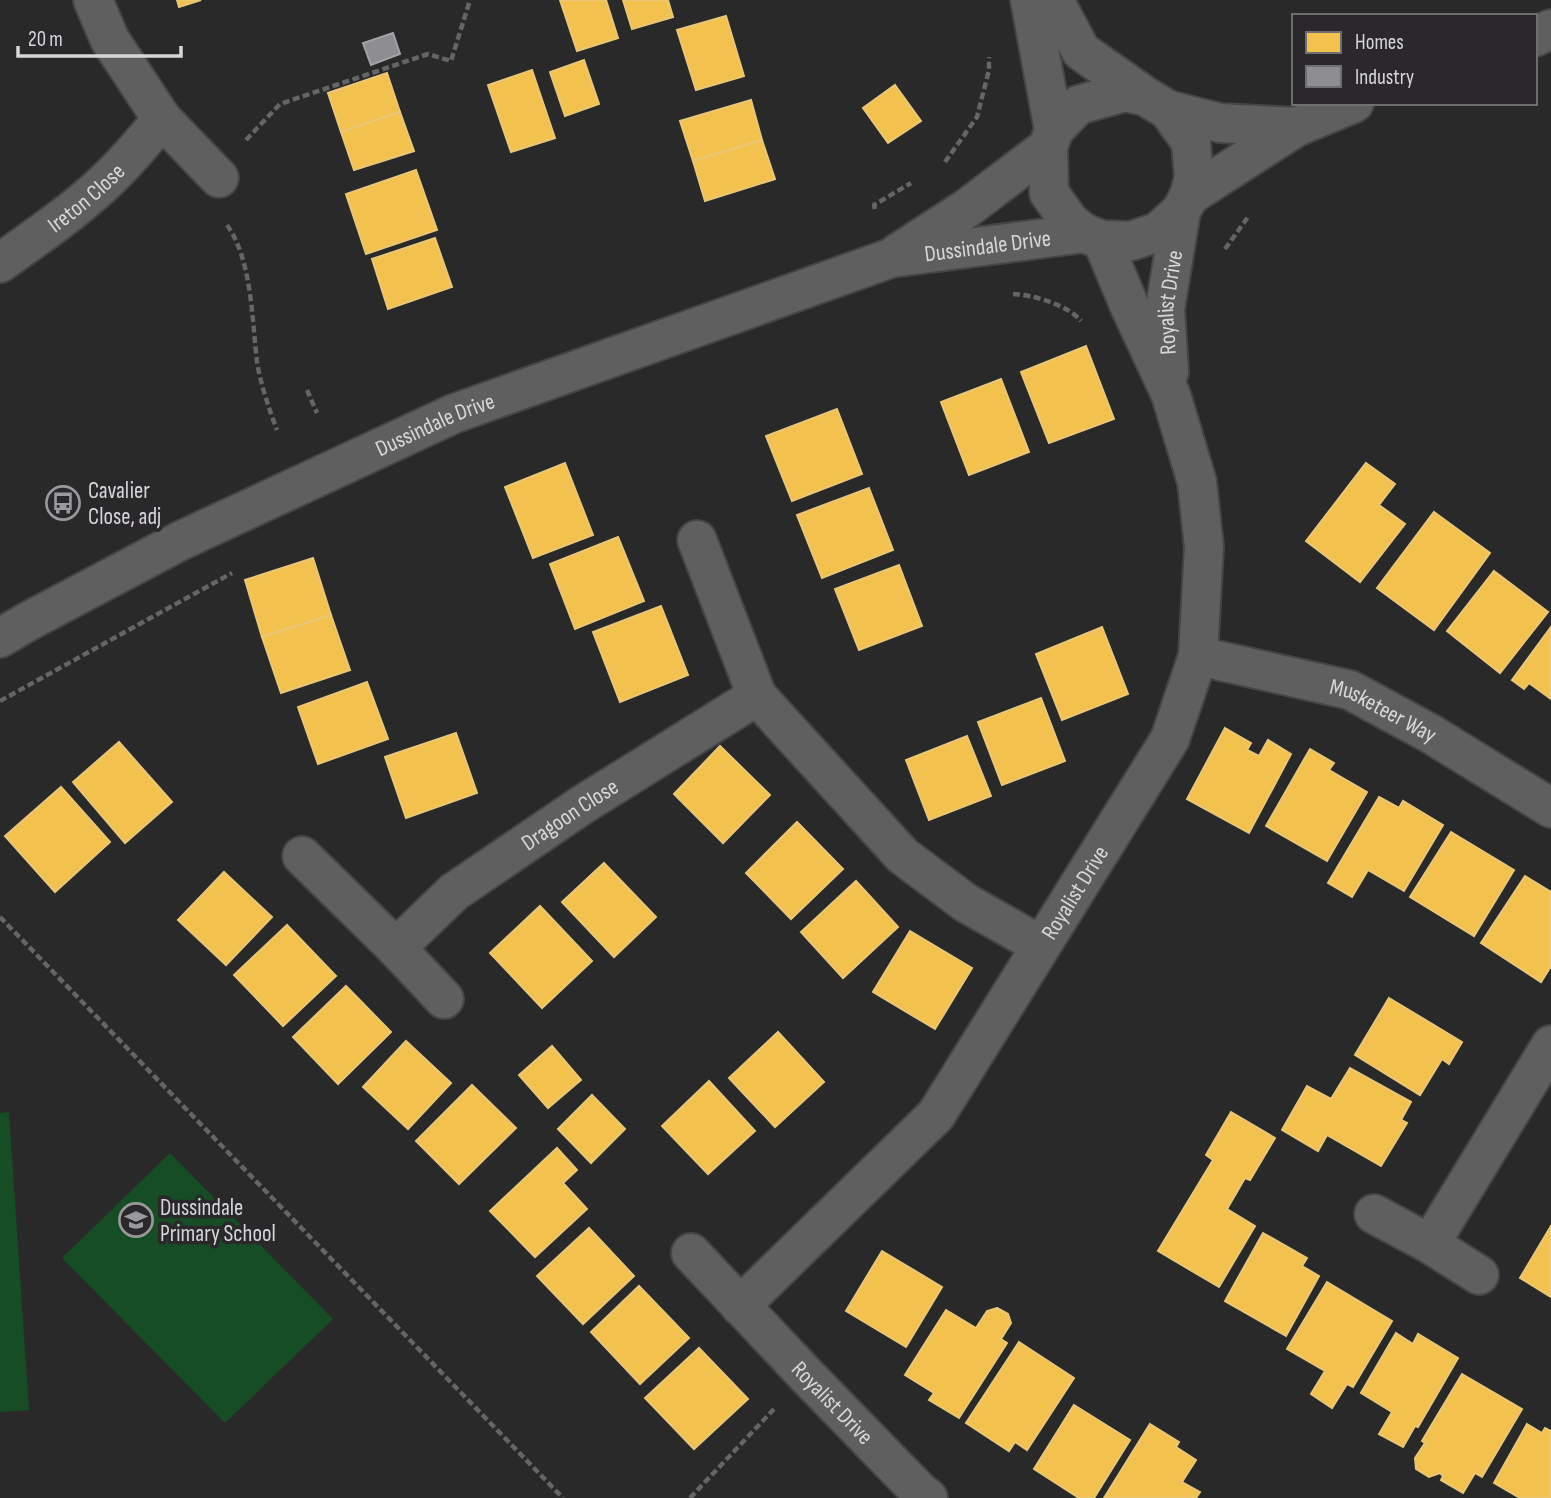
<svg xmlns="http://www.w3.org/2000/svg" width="1551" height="1498" viewBox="0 0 1551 1498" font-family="'Sofia Sans Condensed',sans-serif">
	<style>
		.green { fill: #174d25 }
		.homes { fill: #f2c14e; stroke: #eac777; stroke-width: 2 }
		.industry { fill: #8d8d92; stroke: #a3a3a7; stroke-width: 2 }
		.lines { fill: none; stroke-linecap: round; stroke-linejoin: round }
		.minor-casing { stroke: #464546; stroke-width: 42 }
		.path { stroke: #666566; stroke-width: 4.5; stroke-dasharray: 7 3.5; stroke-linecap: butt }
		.minor { stroke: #605f60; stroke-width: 38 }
		.labels { text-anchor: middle; stroke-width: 7; stroke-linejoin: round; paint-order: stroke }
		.street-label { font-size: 23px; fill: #d7d6d8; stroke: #2a282b }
		.poi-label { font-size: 23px; fill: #d7d6d8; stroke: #2a282b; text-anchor: start }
	</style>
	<rect width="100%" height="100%" fill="#2a292a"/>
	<!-- green -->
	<g class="green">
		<path d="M9,1112L29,1410L0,1412V1113Z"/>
		<path d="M170,1153L333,1319L225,1423L62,1258Z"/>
	</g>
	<!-- homes -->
	<g class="homes">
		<path d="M177,0H201L179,7Z"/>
		<path d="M560,0H606L618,38L577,51Z"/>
		<path d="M623,0H668L673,17L632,29Z"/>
		<path d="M726,16L744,76L696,90L677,30Z"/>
		<path d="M584,60L599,104L565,116L550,72Z"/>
		<path d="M532,70L555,138L511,152L488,85Z"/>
		<path d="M387,73L400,112L341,132L328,93Z"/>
		<path d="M895,85L921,121L888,143L863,108Z"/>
		<path d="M751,100L762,140L693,161L680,121Z"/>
		<path d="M400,112L414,151L354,170L341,132Z"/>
		<path d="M762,140L775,179L705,201L693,161Z"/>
		<path d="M416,170L437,230L366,254L346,194Z"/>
		<path d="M435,238L452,287L388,309L372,259Z"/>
		<path d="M1086,346L1114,419L1049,443L1021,372Z"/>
		<path d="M1001,379L1029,452L969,475L941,402Z"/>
		<path d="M837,409L862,474L792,501L766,436Z"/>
		<path d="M565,463L593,535L533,558L505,487Z"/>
		<path d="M1366,463L1395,484L1379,505L1405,524L1360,582L1306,541Z"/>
		<path d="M869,488L893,550L822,578L797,515Z"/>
		<path d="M1434,512L1490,553L1434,630L1377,588Z"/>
		<path d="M618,537L644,601L575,629L550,564Z"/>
		<path d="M313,558L331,615L262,637L245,580Z"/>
		<path d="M899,565L922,626L859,650L835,589Z"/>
		<path d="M1494,571L1548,612L1500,673L1447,631Z"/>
		<path d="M661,606L688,675L620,702L593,632Z"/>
		<path d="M331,615L350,670L281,693L262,637Z"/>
		<path d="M1102,627L1128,694L1062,720L1036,654Z"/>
		<path d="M1551,627V699L1529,683L1524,689L1512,680Z"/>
		<path d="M367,682L388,739L318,764L298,707Z"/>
		<path d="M1041,698L1065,761L1002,785L978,722Z"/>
		<path d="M1225,728L1251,743L1247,750L1259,756L1268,740L1291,754L1249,833L1187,799Z"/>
		<path d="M456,733L477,793L406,818L385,757Z"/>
		<path d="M967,736L991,796L929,820L906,760Z"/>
		<path d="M119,742L172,802L125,843L73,782Z"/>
		<path d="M720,746L770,795L723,843L674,794Z"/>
		<path d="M1310,749L1334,763L1329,770L1367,792L1327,861L1266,826Z"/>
		<path d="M61,787L110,842L55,892L5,836Z"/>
		<path d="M1379,797L1399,808L1403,801L1443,825L1404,891L1368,870L1352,897L1328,883Z"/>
		<path d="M797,822L843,869L791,919L746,873Z"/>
		<path d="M1451,832L1514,870L1474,936L1410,897Z"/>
		<path d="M604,863L656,917L614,957L562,902Z"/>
		<path d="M224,872L272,917L226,965L178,920Z"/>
		<path d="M1525,876L1551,892V966L1541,982L1481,943Z"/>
		<path d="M856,881L898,927L843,978L801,932Z"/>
		<path d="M540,906L592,961L542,1008L490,953Z"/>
		<path d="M287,925L336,976L283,1026L234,975Z"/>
		<path d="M910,931L972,968L935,1029L873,992Z"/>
		<path d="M346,986L391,1032L338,1084L293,1037Z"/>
		<path d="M1389,998L1462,1042L1449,1064L1442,1059L1420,1095L1355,1055Z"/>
		<path d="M778,1032L824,1082L775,1127L729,1078Z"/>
		<path d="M406,1041L451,1083L408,1129L363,1087Z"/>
		<path d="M552,1046L581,1080L548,1108L519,1075Z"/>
		<path d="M1350,1068L1411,1102L1401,1120L1407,1123L1381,1166L1327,1135L1318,1151L1282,1130L1307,1086L1331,1099Z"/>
		<path d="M709,1081L755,1131L708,1174L662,1126Z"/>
		<path d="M472,1085L516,1128L459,1184L416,1141Z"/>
		<path d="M592,1095L625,1129L591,1163L558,1129Z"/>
		<path d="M1231,1112L1275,1138L1250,1180L1245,1178L1227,1209L1255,1226L1219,1287L1158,1251L1213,1160L1206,1155Z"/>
		<path d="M557,1148L577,1170L563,1183L587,1209L535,1257L490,1211Z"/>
		<path d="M1551,1226V1297L1520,1278Z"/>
		<path d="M589,1228L634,1276L583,1324L537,1276Z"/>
		<path d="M1263,1233L1307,1258L1302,1266L1319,1276L1286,1336L1225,1301Z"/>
		<path d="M882,1251L942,1287L906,1347L846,1311Z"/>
		<path d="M1327,1282L1392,1321L1353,1387L1347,1384L1332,1408L1311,1394L1325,1371L1287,1349Z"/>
		<path d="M639,1286L689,1338L640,1384L591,1332Z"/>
		<path d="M997,1308L1008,1314L1011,1323L1001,1339L1007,1343L959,1418L929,1400L934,1393L905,1375L946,1310L976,1328L987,1311Z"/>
		<path d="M1396,1333L1413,1344L1418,1334L1458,1358L1418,1427L1415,1426L1403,1447L1379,1434L1392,1412L1361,1393Z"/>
		<path d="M1019,1342L1074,1378L1027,1450L1015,1442L1009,1451L966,1423Z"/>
		<path d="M699,1348L748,1399L694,1449L645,1398Z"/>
		<path d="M1462,1374L1522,1409L1482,1477L1475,1473L1463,1493L1441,1480L1443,1476L1440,1473L1429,1477L1416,1469L1415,1458L1425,1443L1422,1441Z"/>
		<path d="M1074,1405L1130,1440L1094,1498H1079L1034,1469Z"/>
		<path d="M1150,1424L1179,1442L1176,1447L1196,1460L1182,1482L1200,1492L1196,1498H1104Z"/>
		<path d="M1527,1424L1542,1433L1545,1428L1551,1431V1498H1520L1494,1483Z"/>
	</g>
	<!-- industry -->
	<path class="industry" d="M393,33L400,54L371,65L363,43Z"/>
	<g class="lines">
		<!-- minor casing -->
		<g class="minor-casing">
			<g id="minor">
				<path d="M93,0L110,40L162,119L219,178"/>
				<path d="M1030,0L1054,130"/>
				<path d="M1054,0L1081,51L1145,96L1168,110L1191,142L1194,178L1189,196L1181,211L1158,232L1131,241L1102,240L1084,233L1070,222L1049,193L1048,147L1054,130L1078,105L1125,92L1145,96"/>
				<path d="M1535,37L1551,29"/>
				<path d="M1168,110L1220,123L1296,127"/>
				<path d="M1189,196L1296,127L1354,103"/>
				<path d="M898,253L966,209L1048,147"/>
				<path id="s1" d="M0,263C35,238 72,213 104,183C125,164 144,141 162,119"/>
				<path id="s2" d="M1169,372L1165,309L1181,211"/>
				<path d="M697,540L757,696L903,856L966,903L1040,945"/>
				<path id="s3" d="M0,638L27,622L180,541L453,414L891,258L1084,233"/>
				<path id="s4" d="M1198,656L1350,690L1431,734L1551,808"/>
				<path d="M302,856L396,948"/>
				<path id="s5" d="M444,999L396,948L454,892L582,805L757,696"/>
				<path d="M1374,1214L1430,1244"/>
				<path id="s6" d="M691,1253L806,1375L920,1492L928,1498"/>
				<path d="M1479,1275L1430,1244L1551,1045"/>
				<path id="s7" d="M740,1306L936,1115L1170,739L1198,656L1204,547L1197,482L1171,395L1130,307L1102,240"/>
			</g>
		</g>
		<!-- path -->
		<g class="path">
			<path d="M246,140L280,104L428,54L451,61L470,0"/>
			<path d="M945,162L977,117L989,70V57"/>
			<path d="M875,209L874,205L911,183"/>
			<path d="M227,225C252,260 252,320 257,362C260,382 270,412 277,430"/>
			<path d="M1225,249L1248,217"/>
			<path d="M1013,294C1034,295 1068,305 1081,321"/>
			<path d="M307,390L317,413"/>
			<path d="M0,701L232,573"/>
			<path d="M0,917L563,1498"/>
			<path d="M690,1498L774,1409"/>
		</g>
		<!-- minor -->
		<use href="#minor" class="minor"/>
	</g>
	<!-- icons -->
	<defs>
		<g id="bus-ring" transform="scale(1.75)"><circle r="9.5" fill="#2a282b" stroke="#9a999b" stroke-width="1.5"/><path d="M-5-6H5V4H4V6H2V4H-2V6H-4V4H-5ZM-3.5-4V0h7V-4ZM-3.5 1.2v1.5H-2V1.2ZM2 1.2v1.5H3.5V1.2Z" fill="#9a999b"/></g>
		<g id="school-ring" transform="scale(1.75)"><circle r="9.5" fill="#2a282b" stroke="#9a999b" stroke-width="1.5"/><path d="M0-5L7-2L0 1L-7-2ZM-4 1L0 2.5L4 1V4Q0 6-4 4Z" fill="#9a999b"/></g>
	</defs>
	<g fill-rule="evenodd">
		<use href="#bus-ring" x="63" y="503"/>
		<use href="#school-ring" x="136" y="1220"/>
	</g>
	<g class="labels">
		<!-- street labels -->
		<g class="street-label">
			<text dy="8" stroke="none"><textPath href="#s1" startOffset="108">Ireton Close</textPath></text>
			<text dy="8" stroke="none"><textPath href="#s3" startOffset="1068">Dussindale Drive</textPath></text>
			<text dy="8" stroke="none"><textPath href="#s2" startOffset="70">Royalist Drive</textPath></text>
			<text dy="8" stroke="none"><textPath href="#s3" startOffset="485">Dussindale Drive</textPath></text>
			<text dy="8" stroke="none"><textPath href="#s4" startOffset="194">Musketeer Way</textPath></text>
			<text dy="8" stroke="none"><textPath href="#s5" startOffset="290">Dragoon Close</textPath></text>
			<text dy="8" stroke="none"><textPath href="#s7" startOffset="536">Royalist Drive</textPath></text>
			<text dy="8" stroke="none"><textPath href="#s6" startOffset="206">Royalist Drive</textPath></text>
		</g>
		<!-- poi labels -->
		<g class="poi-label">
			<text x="88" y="498">Cavalier<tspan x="88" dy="26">Close, adj</tspan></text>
			<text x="160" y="1215">Dussindale<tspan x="160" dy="26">Primary School</tspan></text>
		</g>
	</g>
	<!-- legend -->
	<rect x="1292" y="14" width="245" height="91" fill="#2a282b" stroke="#6f6e70" stroke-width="2"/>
	<rect x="1306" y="32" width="35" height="21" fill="#f2c14e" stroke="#6f6e70" stroke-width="2"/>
	<text x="1355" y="49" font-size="21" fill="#d7d6d8">Homes</text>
	<rect x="1306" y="66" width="35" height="21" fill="#8d8d92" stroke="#6f6e70" stroke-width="2"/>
	<text x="1355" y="84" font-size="21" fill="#d7d6d8">Industry</text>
	<!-- scale -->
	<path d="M18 46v10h163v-10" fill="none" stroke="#d7d6d8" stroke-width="3.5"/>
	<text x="28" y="46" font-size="21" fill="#d7d6d8" stroke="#2a282b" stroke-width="5" paint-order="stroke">20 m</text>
</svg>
